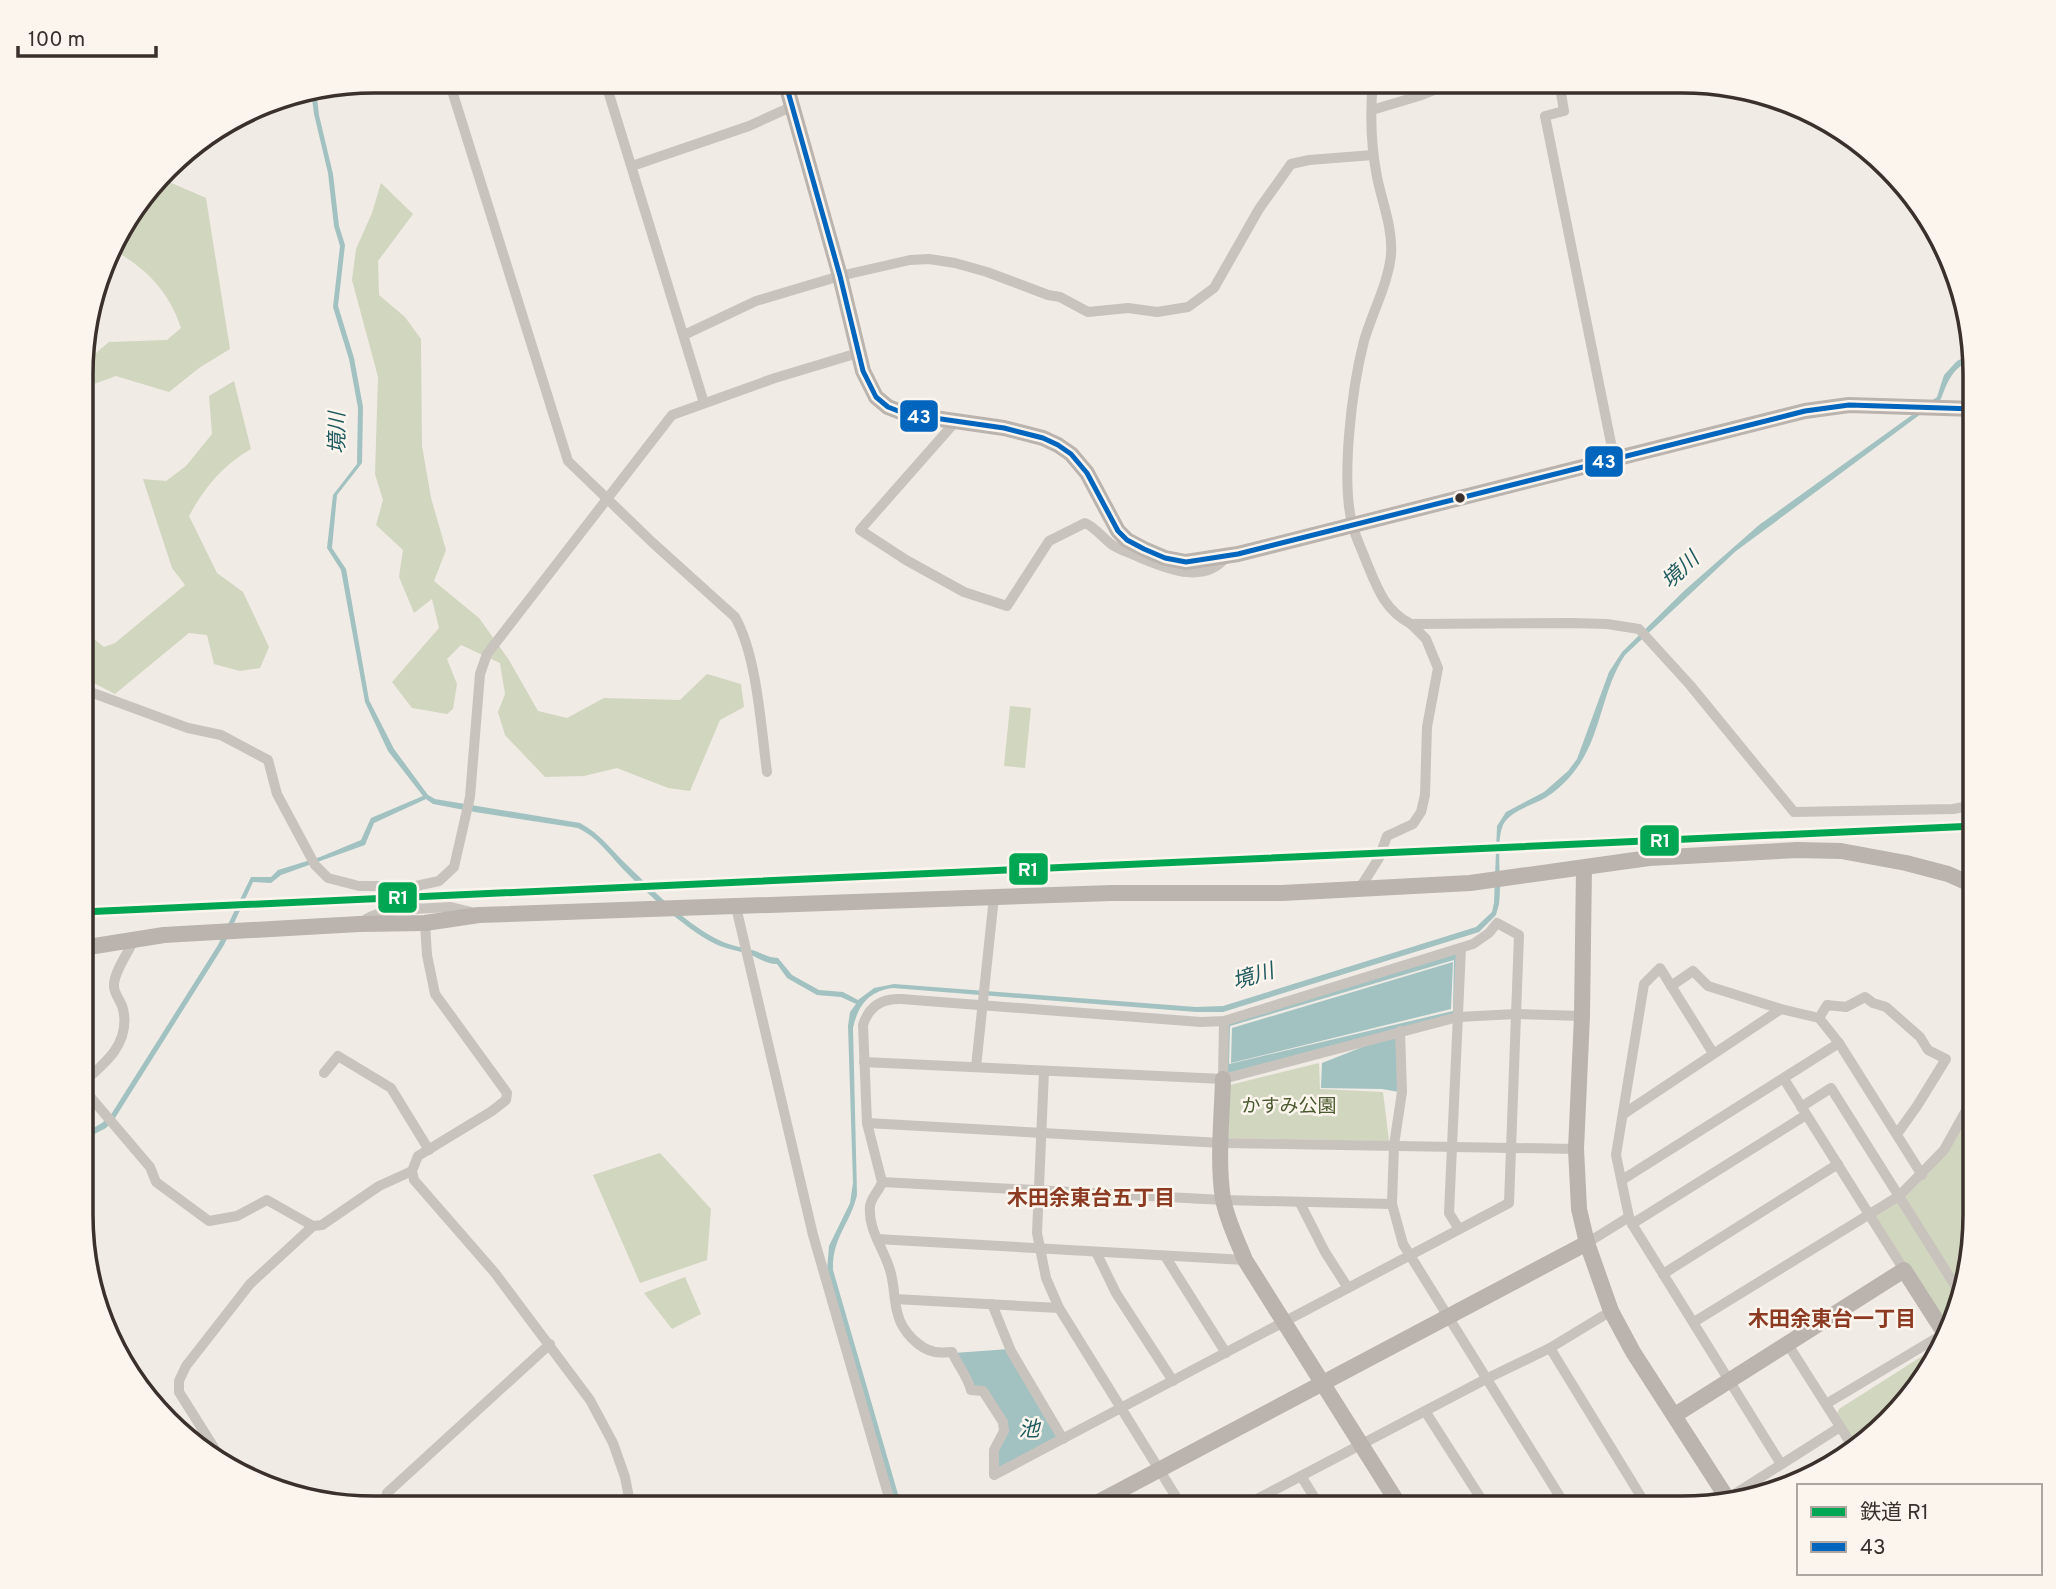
<svg xmlns="http://www.w3.org/2000/svg" width="2056" height="1589" viewBox="0 0 2056 1589" font-family="Overpass,'Noto Sans JP',sans-serif">
	<style>
		.green { fill: #d1d6bf }
		.water { fill: #a1c2c1; fill-rule: evenodd }
		.lines { fill: none; stroke-linecap: round; stroke-linejoin: round }
		.street { stroke: #c9c3be; stroke-width: 10 }
		.secondary { stroke: #bab3ae; stroke-width: 16 }
		.bus-1-casing { stroke: #fbf5ee; stroke-width: 10 }
		.bus-1 { stroke: #0065bd; stroke-width: 5 }
		.rail-1-casing { stroke: #fbf5ee; stroke-width: 12 }
		.rail-1 { stroke: #00a651; stroke-width: 7 }
		.bus-dot { fill: #3b302b; stroke: #fbf5ee; stroke-width: 2.5 }
		.labels { text-anchor: middle; stroke-width: 5; stroke-linejoin: round; paint-order: stroke }
		.park-label { font-size: 19px; fill: #4a5a2e; stroke: #fbf5ee }
		.water-label { font-size: 21px; font-style: italic; fill: #1f5a5e; stroke: #fbf5ee }
		.neighbourhood-label { font-size: 21px; font-weight: bold; fill: #8c3b22; stroke: #fbf5ee }
		.rim { fill: none; stroke: #3b302b; stroke-width: 3.5 }
		.line-badge { stroke: #fbf5ee; stroke-width: 2.5 }
		.badge-label { font-size: 19px; text-anchor: middle; font-weight: bold; fill: #fff }
	</style>
	<rect width="100%" height="100%" fill="#f0ebe5"/>
	<!-- green -->
	<g class="green">
		<path d="M160,178L206,198L230,349L199,368L169,392L116,376L83,388V364L109,342L167,340L181,328C169,291 146,268 112,249L120,227Z"/>
		<path d="M381,183L413,214L378,261L379,295L405,317L421,339L422,446L431,498L446,550L434,581L479,618L509,660L538,711L567,718L604,698L680,700L707,674L741,684L744,707L720,720L690,791L668,788L617,768L584,776L545,777L505,735L498,712L505,694L500,663L461,645L447,659L457,684L453,709L447,714L412,708L392,682L439,628L432,599L414,613L399,577L403,550L376,525L383,500L375,474L378,377L352,280L356,249L372,213Z"/>
		<path d="M234,381L251,449C222,466 205,487 189,516L217,573L243,592L269,647L260,668L240,671L214,664L207,635L189,633L115,694L82,677V629L104,647L115,643L185,585L172,568L143,479L166,481L186,466L212,434L209,396Z"/>
		<path d="M1010,706L1031,708L1025,768L1004,766Z"/>
		<path d="M1319,1063L1320,1089L1383,1092L1389,1141L1228,1138L1230,1085Z"/>
		<path d="M1975,1089V1235L1953,1328L1947,1337L1869,1214L1899,1196L1944,1150Z"/>
		<path d="M660,1153L711,1209L707,1260L640,1283L593,1175Z"/>
		<path d="M685,1277L701,1314L672,1329L644,1293Z"/>
		<path d="M1935,1348L1940,1349L1903,1408L1856,1444L1837,1414L1839,1409Z"/>
	</g>
	<!-- water -->
	<g class="water">
		<path d="M316,90L319,115L333,174L339,226L345,245L338,306L354,358L363,407L362,463L337,495L332,548L346,569L369,700L394,749L428,795L435,799L580,823C601,834 612,851 628,866C655,892 688,926 721,941C731,946 742,947 752,950C762,953 768,958 778,958L792,975L819,990L843,992L858,1000L874,988L894,984L1196,1007L1223,1006L1476,927L1492,912L1494,903L1497,826L1506,812L1544,792L1568,771L1577,759L1609,672L1622,652L1685,590L1759,525L1937,397L1944,375L1957,361L1971,354L1972,359C1953,368 1948,380 1941,399L1736,551L1625,655C1601,691 1601,740 1573,773C1565,783 1555,792 1545,798C1531,806 1506,812 1502,828C1496,846 1502,882 1499,904L1496,915L1479,932L1223,1012H1196L893,988C869,991 858,1005 853,1028L857,1195C850,1225 832,1237 833,1270L902,1508H896L827,1270L829,1246L850,1203L853,1183L848,1026L850,1012L856,1004L841,997L817,995L787,978L777,964C767,964 760,959 751,955C741,951 730,950 720,946C692,935 644,891 622,868C608,853 598,838 578,828L475,812L433,804L426,799L374,823L365,845L281,875L271,883L253,882L224,945L115,1118L106,1128L81,1141V1135L102,1123L112,1113L218,945L251,877H271L278,870L320,857L361,840L371,818L423,796L388,751L365,702L341,570L327,548L333,495L357,464L358,408L349,359L333,307L340,246L334,226L328,173L314,114L311,91Z"/>
		<path d="M1459,950L1456,1015L1225,1077L1226,1023ZM1454,960L1453,1011L1229,1064L1230,1026Z"/>
		<path d="M1453,962L1451,1009L1231,1063L1232,1028Z"/>
		<path d="M1398,1033L1399,1092L1382,1089L1321,1088L1322,1063Z"/>
		<path d="M1009,1349L1060,1438L996,1473L997,1451L1006,1421L973,1388L954,1353Z"/>
	</g>
	<g class="lines">
		<!-- street -->
		<g class="street">
			<path d="M449,81L568,461L653,543L735,617C757,656 761,727 767,772"/>
			<path d="M605,81L704,403"/>
			<path d="M1373,81C1370,112 1371,146 1377,177C1382,202 1393,228 1391,255C1388,284 1372,313 1364,341C1352,387 1340,482 1353,527C1356,538 1362,550 1366,561C1377,588 1385,611 1411,624L1571,623L1607,624L1639,629L1690,685L1794,812L1953,809L1975,805"/>
			<path d="M1559,81L1564,111L1545,116L1614,458"/>
			<path d="M1372,110L1422,95L1456,81"/>
			<path d="M632,166L749,126L793,106"/>
			<path d="M684,335L756,301L840,276L910,260L929,259L955,263L987,272L1048,295L1060,297L1088,312L1128,308L1157,312L1188,307L1214,288L1259,209L1291,164L1309,160L1373,155"/>
			<path d="M956,421L860,530L906,560L964,592L1007,606L1049,541L1085,523C1096,528 1102,537 1111,544C1119,550 1131,553 1141,558C1168,569 1205,585 1227,556"/>
			<path d="M82,689L188,728L221,735L268,760L277,794L315,865L328,878L359,886H416L439,881L454,867L470,797L480,674L487,654L672,415L775,378L858,353"/>
			<path d="M1360,888L1379,858L1387,836L1413,824L1421,812L1425,795L1427,727L1438,668L1426,639L1411,624"/>
			<path d="M736,907L813,1235L892,1508"/>
			<path d="M415,909L451,907L475,913"/>
			<path d="M360,923C378,910 394,910 415,909L416,886"/>
			<path d="M425,923L427,955L435,994L507,1093L506,1100L492,1111L418,1156L412,1171L414,1180L495,1273L590,1400L613,1443L625,1477L631,1508"/>
			<path d="M1497,923L1519,935L1509,1203L994,1475V1450L1004,1431L1003,1422L983,1391L971,1390C967,1375 958,1366 952,1352C947,1352 941,1353 935,1352C919,1349 902,1331 898,1315C893,1299 895,1283 889,1267C882,1246 868,1229 870,1206C871,1197 880,1190 882,1182L867,1123L863,1025C869,1006 882,998 901,999L1201,1022L1224,1021L1473,944L1489,933Z"/>
			<path d="M1671,986L1693,971L1708,986L1781,1009"/>
			<path d="M1819,1018L1827,1005L1846,1007L1865,997L1873,1003L1886,1007L1920,1037L1928,1050L1946,1059L1917,1106L1897,1134"/>
			<path d="M1400,1031L1402,1092L1394,1145L1392,1204L1403,1244L1567,1508"/>
			<path d="M1713,1053L1660,968L1644,984L1616,1155L1629,1217L1632,1224L1781,1464"/>
			<path d="M864,1062L1223,1079L1458,1017L1516,1014L1582,1016"/>
			<path d="M976,1067L994,897"/>
			<path d="M1044,1071L1037,1233L1046,1278L1059,1308L1183,1508"/>
			<path d="M324,1073L338,1056L391,1088L429,1150"/>
			<path d="M1223,1079L1224,1021"/>
			<path d="M1784,1079L1904,1270"/>
			<path d="M81,1084C105,1064 131,1043 123,1009C121,1000 113,994 114,984C115,970 128,953 134,940"/>
			<path d="M81,1086L150,1167L156,1182L209,1221L237,1216L267,1200L313,1226"/>
			<path d="M1801,1107L1831,1088L1961,1295"/>
			<path d="M1625,1113L1781,1009L1819,1018L1839,1043L1922,1175"/>
			<path d="M867,1123L1221,1143L1576,1149"/>
			<path d="M1622,1180L1839,1043"/>
			<path d="M882,1182L1223,1200L1392,1204"/>
			<path d="M1300,1203L1325,1252L1348,1288"/>
			<path d="M1632,1224L1806,1115"/>
			<path d="M1459,1229L1449,1213L1461,948"/>
			<path d="M877,1239L1245,1260"/>
			<path d="M1587,1243L1629,1217"/>
			<path d="M1096,1252L1116,1293L1173,1381"/>
			<path d="M1165,1256L1226,1353"/>
			<path d="M1663,1274L1838,1164"/>
			<path d="M895,1299L1059,1308"/>
			<path d="M992,1304L1011,1351L1063,1439"/>
			<path d="M1694,1322L1899,1196L1944,1150L1968,1107L1975,1089"/>
			<path d="M1787,1343L1853,1447"/>
			<path d="M1550,1348L1648,1508"/>
			<path d="M1826,1404L1945,1333"/>
			<path d="M1425,1411L1487,1508"/>
			<path d="M223,1462L179,1392V1381L186,1366L250,1284L313,1226L322,1225L379,1186L412,1171"/>
			<path d="M1301,1476L1321,1508"/>
			<path d="M1730,1497L1840,1427"/>
			<path d="M384,1508L387,1493L550,1344"/>
			<path d="M1240,1508L1486,1379L1550,1348L1611,1311"/>
		</g>
		<!-- secondary -->
		<g class="secondary">
			<path d="M785,81L840,276L863,371L876,397L888,407L906,414L1004,428L1043,438L1058,445L1071,454L1087,473L1118,531L1127,540L1144,549L1165,558L1186,562L1238,554L1805,411L1849,405L1975,409"/>
			<path d="M1584,868L1582,1016L1576,1149L1579,1209L1587,1243L1611,1311L1633,1352L1727,1498"/>
			<path d="M82,948L164,935L359,924L425,923L479,915L1112,893H1282L1470,883L1649,858L1797,850L1841,851L1906,863L1948,874L1975,886"/>
			<path d="M1223,1079C1222,1118 1217,1160 1223,1199C1227,1220 1237,1240 1245,1260L1401,1508"/>
			<path d="M1675,1415L1904,1270L1947,1337"/>
			<path d="M1087,1508L1587,1243"/>
		</g>
		<!-- bus-1 casing -->
		<g class="bus-1-casing">
			<path id="bus-1" d="M785,81L840,276L863,371L876,397L888,407L906,414L1004,428L1043,438L1058,445L1071,454L1087,473L1118,531L1127,540L1144,549L1165,558L1186,562L1238,554L1805,411L1849,405L1975,409"/>
		</g>
		<!-- bus-1 -->
		<use href="#bus-1" class="bus-1"/>
		<!-- rail-1 casing -->
		<g class="rail-1-casing">
			<path id="rail-1" d="M82,912L1975,826"/>
		</g>
		<!-- rail-1 -->
		<use href="#rail-1" class="rail-1"/>
	</g>
	<!-- markers -->
	<circle class="bus-dot" cx="1460" cy="498" r="6"/>
	<g class="labels">
		<!-- park labels -->
		<g class="park-label">
			<text x="1289" y="1112">かすみ公園</text>
		</g>
		<!-- water labels -->
		<g class="water-label">
			<text transform="translate(337 433) rotate(-90)" y="7">境川</text>
			<text transform="translate(1680 570) rotate(-43)" y="7">境川</text>
			<text transform="translate(1253 976) rotate(-17)" y="7">境川</text>
			<text x="1029" y="1436">池</text>
		</g>
		<!-- neighbourhood labels -->
		<g class="neighbourhood-label">
			<text x="1091" y="1205">木田余東台五丁目</text>
			<text x="1832" y="1326">木田余東台一丁目</text>
		</g>
	</g>
	<!-- crop -->
	<path d="M0 0H2056V1589H0ZM374 93H1682A281 281 0 0 1 1963 374V1215A281 281 0 0 1 1682 1496H374A281 281 0 0 1 93 1215V374A281 281 0 0 1 374 93Z" fill="#fbf5ee" fill-rule="evenodd"/>
	<path class="rim" d="M374 93H1682A281 281 0 0 1 1963 374V1215A281 281 0 0 1 1682 1496H374A281 281 0 0 1 93 1215V374A281 281 0 0 1 374 93Z"/>
	<g class="line-badge">
		<rect x="899" y="399" width="40" height="34" rx="7" fill="#0065bd"/>
		<rect x="1584" y="445" width="40" height="33" rx="7" fill="#0065bd"/>
		<rect x="1639" y="824" width="41" height="33" rx="7" fill="#00a651"/>
		<rect x="1008" y="852" width="41" height="34" rx="7" fill="#00a651"/>
		<rect x="377" y="881" width="41" height="33" rx="7" fill="#00a651"/>
	</g>
	<g class="badge-label">
		<text x="919" y="423">43</text>
		<text x="1604" y="468">43</text>
		<text x="1660" y="847">R1</text>
		<text x="1028" y="876">R1</text>
		<text x="398" y="904">R1</text>
	</g>
	<!-- legend -->
	<rect x="1797" y="1484" width="245" height="91" fill="#fbf5ee" stroke="#aea6a0" stroke-width="2"/>
	<rect x="1811" y="1507" width="35" height="10" fill="#00a651" stroke="#aea6a0" stroke-width="2"/>
	<text x="1860" y="1519" font-size="21" fill="#3b302b">鉄道 R1</text>
	<rect x="1811" y="1542" width="35" height="10" fill="#0065bd" stroke="#aea6a0" stroke-width="2"/>
	<text x="1860" y="1554" font-size="21" fill="#3b302b">43</text>
	<!-- scale -->
	<path d="M18 46v10h138v-10" fill="none" stroke="#3b302b" stroke-width="3.5"/>
	<text x="28" y="46" font-size="21" fill="#3b302b" stroke="#fbf5ee" stroke-width="5" paint-order="stroke">100 m</text>
</svg>
